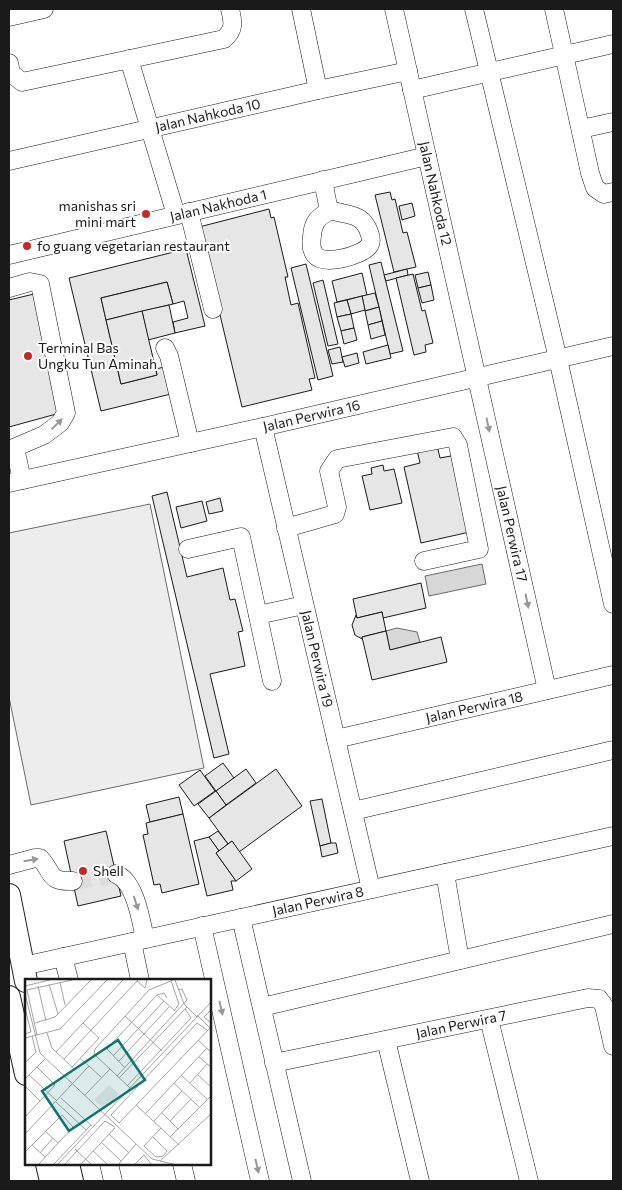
<svg xmlns="http://www.w3.org/2000/svg" width="622" height="1190" viewBox="0 0 622 1190" font-family="Commissioner,sans-serif">
	<style>
		.green { fill: #ededed; stroke: #6a6a6a }
		.water { fill: #d7d7d7; stroke: #6a6a6a }
		.building { fill: #e6e6e6; stroke: #1a1a1a }
		.lines { fill: none; stroke-linecap: round; stroke-linejoin: round }
		.minor-tunnel { stroke: #ddd; stroke-width: 18; stroke-dasharray: 18 9; stroke-linecap: butt }
		.minor-casing { stroke: #1a1a1a; stroke-width: 19 }
		.major-casing { stroke: #1a1a1a; stroke-width: 24 }
		.minor { stroke: #fff; stroke-width: 18 }
		.major { stroke: #fff; stroke-width: 22 }
		.oneway { fill: #989898 }
		.poi-dot { fill: #c62828; stroke: #fff; stroke-width: 2 }
		.labels { text-anchor: middle; stroke-width: 4; stroke-linejoin: round; paint-order: stroke }
		.street-label { font-size: 14px; fill: #1a1a1a; stroke: #fff }
		.poi-label { font-size: 14px; fill: #1a1a1a; stroke: #fff; text-anchor: start }
		.inset-road { fill: none; stroke: #a3a3a3; stroke-width: 1 }
		.view { fill: #0f766e; fill-opacity: 0.15; stroke: #0f766e; stroke-width: 2.5 }
		.inset-edge { fill: none; stroke: #1a1a1a; stroke-width: 2.5 }
	</style>
	<rect width="100%" height="100%" fill="#fff"/>
	<!-- green -->
	<path class="green" d="M150,504L204,768L31,805L9,697V533Z"/>
	<!-- water -->
	<g class="water">
		<path d="M482,564L486,584L429,596L425,576Z"/>
		<path d="M397,628L417,632L420,642L390,650L386,631Z"/>
	</g>
	<!-- building -->
	<g class="building">
		<path d="M390,192L392,200L395,199L403,233L407,232L416,267L394,272L375,195Z"/>
		<path d="M412,203L415,216L402,220L399,206Z"/>
		<path d="M269,209L271,218L274,217L288,277H285L291,305L298,303L315,378L309,379L312,390L242,407L199,227Z"/>
		<path d="M186,249L205,326L175,333L173,322L188,318L184,301L173,304L167,282L101,298L121,384L157,375L156,369L164,367L171,394L101,411L69,278Z"/>
		<path d="M381,262L403,351L390,354L369,265Z"/>
		<path d="M306,264L333,376L318,380L291,268Z"/>
		<path d="M407,269L408,275L386,281L384,275Z"/>
		<path d="M428,272L431,285L418,288L415,275Z"/>
		<path d="M362,273L367,295L337,302L332,281Z"/>
		<path d="M413,274L422,311L425,310L433,343L425,345L426,352L414,355L396,278Z"/>
		<path d="M323,280L338,344L328,346L313,283Z"/>
		<path d="M167,282L173,304L106,320L101,298Z"/>
		<path d="M431,285L434,300L422,303L418,288Z"/>
		<path d="M375,293L379,307L365,311L362,296Z"/>
		<path d="M34,294L60,413L9,427V300Z"/>
		<path d="M362,296L365,310L351,314L347,300Z"/>
		<path d="M347,300L351,314L337,317L334,303Z"/>
		<path d="M169,305L175,333L148,340L142,311Z"/>
		<path d="M379,307L382,321L368,325L365,311Z"/>
		<path d="M142,311L157,375L121,384L106,320Z"/>
		<path d="M351,314L354,328L341,331L337,317Z"/>
		<path d="M382,321L385,335L371,339L368,325Z"/>
		<path d="M354,328L357,340L344,344L341,331Z"/>
		<path d="M388,345L391,358L366,364L363,352Z"/>
		<path d="M340,347L343,362L332,364L328,350Z"/>
		<path d="M357,353L359,363L345,367L342,357Z"/>
		<path d="M436,441L440,458L456,455L474,531L421,543L404,467L420,463L416,446Z"/>
		<path d="M383,465L384,471L394,469L402,503L370,510L362,476L372,474L371,468Z"/>
		<path d="M167,492L187,577L223,568L230,600L235,599L243,631L238,632L245,666L210,674L229,754L214,758L152,496Z"/>
		<path d="M220,498L223,511L209,514L206,502Z"/>
		<path d="M202,501L207,521L181,528L176,507Z"/>
		<path d="M421,583L426,608L383,618L382,612L357,618L353,599Z"/>
		<path d="M382,612L386,631L362,637V639L355,635L352,625L356,615L357,618Z"/>
		<path d="M386,631L390,650L441,637L447,662L372,680L362,637Z"/>
		<path d="M223,763L234,778L216,791L205,776Z"/>
		<path d="M246,769L256,783L226,805L216,791Z"/>
		<path d="M276,769L302,806L239,852L232,841L228,844L209,818Z"/>
		<path d="M200,770L215,791L194,806L179,785Z"/>
		<path d="M216,791L226,805L209,818L198,804Z"/>
		<path d="M179,797L183,814L150,822L146,805Z"/>
		<path d="M322,799L331,843L320,846L310,801Z"/>
		<path d="M183,814L199,884L162,893L160,884L154,885L143,835L148,834L146,823Z"/>
		<path d="M106,831L121,896L78,906L64,841Z"/>
		<path d="M218,831L228,844L219,851L209,837Z"/>
		<path d="M209,837L219,851L216,853L236,881H231L233,890L207,896L194,841Z"/>
		<path d="M232,841L252,869L236,881L216,853Z"/>
		<path d="M331,843H336L338,853L322,857L320,846Z"/>
	</g>
	<g class="lines">
		<!-- minor-tunnel -->
		<path class="minor-tunnel" d="M73,881L116,874"/>
		<!-- minor casing -->
		<g class="minor-casing">
			<g id="minor">
				<path d="M301,9L318,90"/>
				<path id="s1" d="M394,9L547,690"/>
				<path d="M474,9L558,359L613,604"/>
				<path d="M554,9L590,173L595,188L604,194L613,192"/>
				<path d="M9,17L44,9"/>
				<path d="M129,59L176,215"/>
				<path d="M9,63L11,73L22,82L224,39C235,29 233,22 230,9"/>
				<path d="M412,90L613,44"/>
				<path d="M581,129L613,122"/>
				<path id="s2" d="M9,161L318,90L408,71"/>
				<path d="M323,180L328,206L331,210C340,214 352,213 360,219C367,224 374,239 369,246C361,256 324,266 315,255C311,250 311,242 312,236C313,222 318,217 331,210"/>
				<path d="M189,212L213,309"/>
				<path id="s3" d="M9,255L427,156"/>
				<path d="M9,288L30,282L40,284L66,413L60,423L44,435L9,450"/>
				<path d="M165,348L169,356L190,443"/>
				<path id="s4" d="M263,427L371,889"/>
				<path d="M15,448L22,480"/>
				<path id="s5" d="M9,483L263,427L613,346"/>
				<path d="M286,528L335,514L337,507L329,471L337,459L453,437L458,445L479,549L424,561"/>
				<path d="M188,549L241,537L272,681"/>
				<path d="M258,615L304,605"/>
				<path id="s6" d="M336,739L613,675"/>
				<path d="M353,811L613,750"/>
				<path d="M9,865L35,858H40C54,873 47,882 73,881"/>
				<path d="M445,873L460,960"/>
				<path d="M116,874C135,881 141,920 145,939"/>
				<path d="M241,918L302,1181"/>
				<path d="M202,926L260,1181"/>
				<path d="M132,942L140,980"/>
				<path d="M63,957L69,980"/>
				<path id="s7" d="M23,966L613,836"/>
				<path d="M262,1007L613,924"/>
				<path d="M489,1019L529,1181"/>
				<path d="M386,1040L420,1181"/>
				<path id="s8" d="M274,1063L588,998L599,999L604,1006L613,1046"/>
				<path d="M109,1164L113,1181"/>
				<path d="M182,1164L186,1181"/>
			</g>
		</g>
		<!-- major casing -->
		<g class="major-casing">
			<g id="major">
				<path d="M9,895L26,981"/>
				<path d="M9,997L26,1074"/>
				<path d="M47,1164L51,1181"/>
				<path d="M68,1164L72,1181"/>
			</g>
		</g>
		<!-- minor -->
		<use href="#minor" class="minor"/>
		<!-- major -->
		<use href="#major" class="major"/>
	</g>
	<!-- one-way arrows -->
	<defs><path id="oneway-solid" d="M-6-.8H1V-3.2L6.5 0L1 3.2V.8H-6Z" transform="scale(1.25)"/></defs>
	<g class="oneway">
		<use href="#oneway-solid" transform="translate(57 424) rotate(-44)"/>
		<use href="#oneway-solid" transform="translate(488 425) rotate(78)"/>
		<use href="#oneway-solid" transform="translate(527 601) rotate(78)"/>
		<use href="#oneway-solid" transform="translate(31 860) rotate(-9)"/>
		<use href="#oneway-solid" transform="translate(136 903) rotate(72)"/>
		<use href="#oneway-solid" transform="translate(221 1008) rotate(77)"/>
		<use href="#oneway-solid" transform="translate(257 1166) rotate(77)"/>
	</g>
	<!-- markers -->
	<g class="poi-dot">
		<circle cx="146" cy="214" r="5"/>
		<circle cx="27" cy="246" r="5"/>
		<circle cx="28" cy="356" r="5"/>
		<circle cx="83" cy="871" r="5"/>
	</g>
	<g class="labels">
		<!-- street labels -->
		<g class="street-label">
			<text dy="5" stroke="none"><textPath href="#s2" startOffset="204">Jalan Nahkoda 10</textPath></text>
			<text dy="5" stroke="none"><textPath href="#s1" startOffset="189">Jalan Nahkoda 12</textPath></text>
			<text dy="5" stroke="none"><textPath href="#s3" startOffset="215">Jalan Nakhoda 1</textPath></text>
			<text dy="5" stroke="none"><textPath href="#s5" startOffset="310">Jalan Perwira 16</textPath></text>
			<text dy="5" stroke="none"><textPath href="#s1" startOffset="538">Jalan Perwira 17</textPath></text>
			<text dy="5" stroke="none"><textPath href="#s4" startOffset="238">Jalan Perwira 19</textPath></text>
			<text dy="5" stroke="none"><textPath href="#s6" startOffset="142">Jalan Perwira 18</textPath></text>
			<text dy="5" stroke="none"><textPath href="#s7" startOffset="302">Jalan Perwira 8</textPath></text>
			<text dy="5" stroke="none"><textPath href="#s8" startOffset="191">Jalan Perwira 7</textPath></text>
		</g>
		<!-- poi labels -->
		<g class="poi-label">
			<text x="136" y="211" text-anchor="end">manishas sri<tspan x="136" dy="16">mini mart</tspan></text>
			<text x="37" y="251">fo guang vegetarian restaurant</text>
			<text x="38" y="353">Terminal Bas<tspan x="38" dy="16">Ungku Tun Aminah</tspan></text>
			<text x="93" y="876">Shell</text>
		</g>
	</g>
	<!-- overview -->
	<g transform="translate(25 979)">
		<rect width="186" height="186" fill="#fff"/>
		<path d="M84,106L94,115L79,130L69,121Z" fill="#ededed"/>
		<path class="inset-road" d="M150,1L159,25L172,38M112,2L120,9L122,1M146,2L154,25L149,32M35,3L40,26M24,5L33,35M0,7L25,1M13,7L21,42M0,15L15,74L127,180L152,186M132,16L150,32M0,29L6,53L0,55M187,30L179,38L187,45M172,36L185,49M100,37L137,72M10,44L30,38L66,1M58,44L74,59M22,54L27,69L49,90M12,56L2,11L47,1M0,59L35,50L82,1M173,61L187,74M31,73L98,1M88,77L139,22M174,78L187,89M55,79L76,98M39,80L113,1M94,82L144,28M0,84L11,73L7,57M47,88L74,59M100,89L82,70L132,16L139,14L142,19M4,96L32,122M156,96L182,120M173,96L187,109M92,97L162,21L157,10L153,11M94,99L162,28M0,100L20,80M149,104L174,128M165,104L182,85M0,107L15,122M102,107L166,39L160,30M105,109L69,75L70,70L124,11L148,1M60,116L85,90M36,119L67,147M31,123L61,151M111,126L154,166M137,134L153,150M120,135L182,69M0,138L30,106L12,88M129,142L157,112M145,142L166,120M94,144L86,136L172,44L182,51M94,144L187,47M20,152L33,164M0,155L64,87M84,155L104,174M128,158L142,172L138,177L131,178L119,167L136,149M145,158L187,116M76,163L96,182M7,166L20,178M68,172L83,186M0,173L37,136L48,148L13,186M15,174L28,159M135,182L187,134M28,186L66,146M32,186L187,22M39,186L52,172L50,170M55,186L90,149M67,186L52,172L80,142L90,148M93,186L111,165M109,186L119,176L127,186"/>
		<path class="view" d="M93,61L120,101L44,152L17,112Z"/>
		<rect width="186" height="186" class="inset-edge"/>
	</g>
	<!-- border -->
	<rect width="622" height="1190" fill="none" stroke="#1a1a1a" stroke-width="20"/>
</svg>
